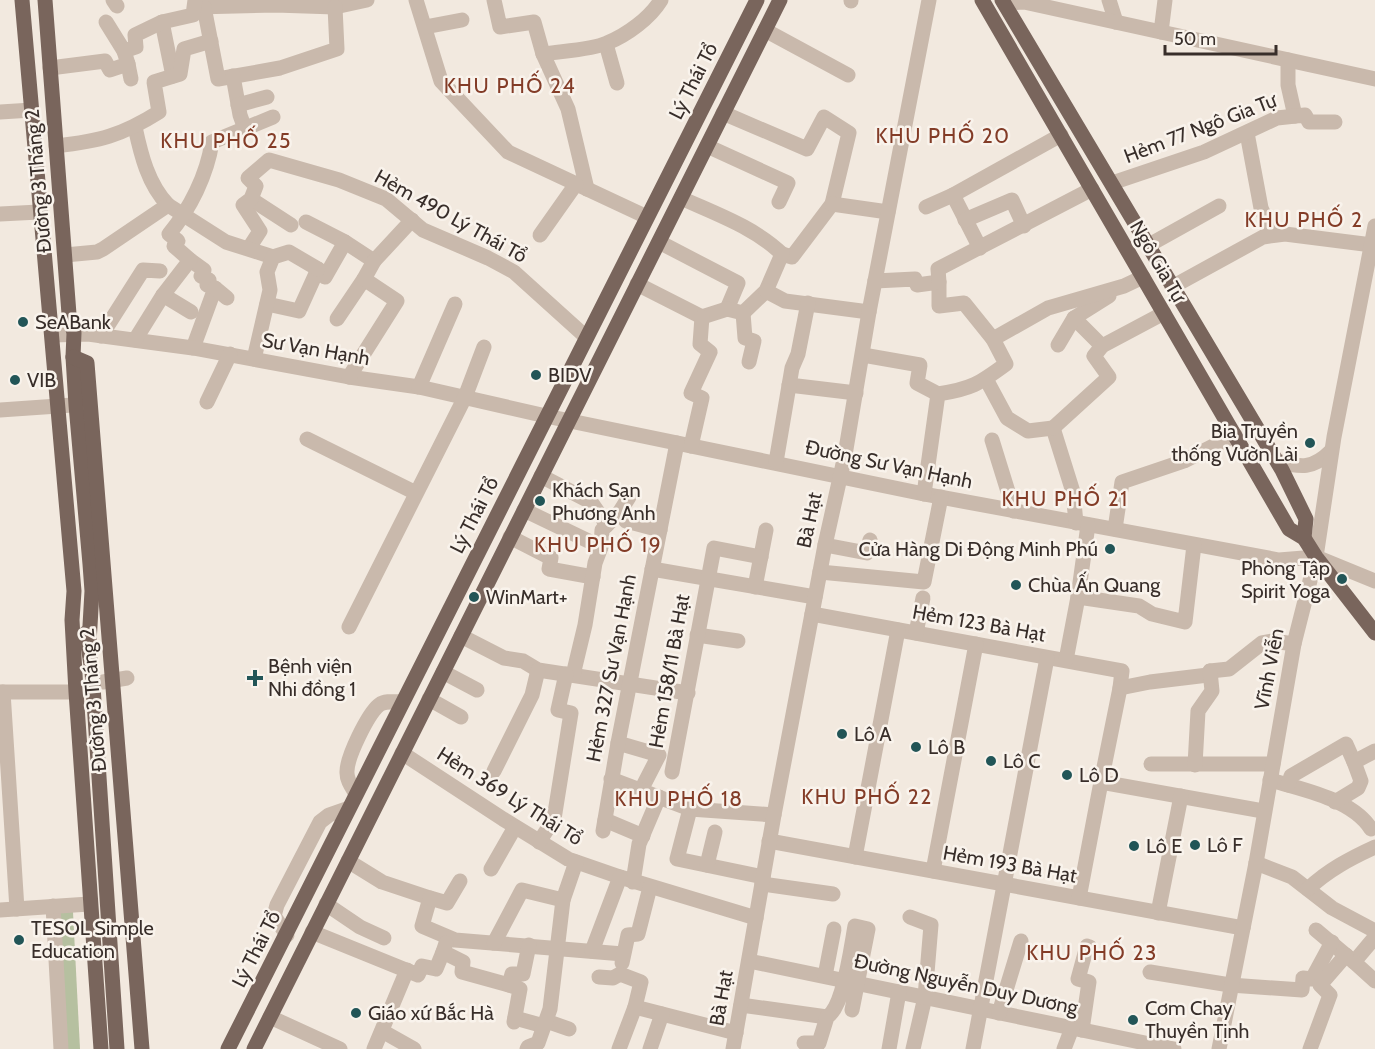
<svg xmlns="http://www.w3.org/2000/svg" width="1375" height="1049" viewBox="0 0 1375 1049" font-family="Cabin,sans-serif">
	<style>
		.green { fill: #b6c0a0 }
		.lines { fill: none; stroke-linecap: round; stroke-linejoin: round }
		.minor { stroke: #c9b9ac; stroke-width: 15 }
		.major { stroke: #79655c; stroke-width: 15 }
		.poi-dot { fill: #225557; stroke: #f9f3ec; stroke-width: 2 }
		.labels { text-anchor: middle; stroke-width: 5; stroke-linejoin: round; paint-order: stroke }
		.street-label { font-size: 20px; fill: #382e2a; stroke: #f9f3ec }
		.poi-label { font-size: 20px; fill: #382e2a; stroke: #f9f3ec; text-anchor: start }
		.neighbourhood-label { font-size: 21px; letter-spacing: 1.5px; fill: #833c27; stroke: #f9f3ec }
	</style>
	<rect width="100%" height="100%" fill="#f2e9df"/>
	<!-- green -->
	<path class="green" d="M60,912H73L80,1049H67Z"/>
	<g class="lines">
		<!-- minor -->
		<g class="minor">
			<path d="M113,0L117,6"/>
			<path d="M416,0L441,81L508,152L647,217"/>
			<path d="M494,0L500,27L534,22L543,54L568,109L587,189"/>
			<path d="M1109,0L1116,22"/>
			<path d="M851,1V0"/>
			<path d="M1004,3L1024,2L1375,79"/>
			<path d="M196,7L275,5L335,7L367,0"/>
			<path d="M204,7L218,79L280,68L337,49L335,7"/>
			<path d="M106,22L124,51"/>
			<path d="M162,22L173,76"/>
			<path d="M425,27L462,20"/>
			<path d="M765,30L848,75"/>
			<path d="M1161,32L1165,0"/>
			<path d="M606,44L617,83"/>
			<path d="M543,54C561,51 591,50 607,43C627,35 650,18 661,0"/>
			<path d="M1288,60V85L1295,116"/>
			<path d="M128,64L131,79"/>
			<path d="M50,68L105,61L110,70L128,64L124,51L136,47L135,35L162,22L193,15L195,0"/>
			<path d="M233,76L240,115L245,129"/>
			<path d="M238,105L267,97"/>
			<path d="M0,112L32,110"/>
			<path d="M723,113L807,149L824,117L849,133L832,204L792,257L782,254"/>
			<path d="M135,127C141,155 148,184 168,205"/>
			<path d="M1247,133L1261,208L1273,235"/>
			<path d="M56,146C99,141 121,136 159,112L154,82L180,74L184,49L211,41"/>
			<path d="M707,146L788,183L779,202"/>
			<path d="M1112,183L1204,152L1277,118L1305,115L1309,122H1335"/>
			<path d="M953,195L980,248"/>
			<path d="M681,198C716,214 754,227 782,254L766,291L743,313"/>
			<path d="M251,199L291,225"/>
			<path d="M832,204L888,212"/>
			<path d="M926,207L953,195L1061,135"/>
			<path d="M0,214L39,212"/>
			<path d="M965,220L1012,200L1024,226"/>
			<path d="M306,222L345,242L374,261L412,220"/>
			<path d="M540,235L576,184"/>
			<path d="M659,242L738,283L727,309"/>
			<path d="M1149,245L1219,206"/>
			<path d="M249,248L260,231L243,205L251,199L256,186L248,178L269,160L339,180L386,199L423,230L488,258L514,272L586,337"/>
			<path d="M65,255L97,252L103,249L168,205L226,242L273,257"/>
			<path d="M190,260L204,270L201,276L209,280L207,285L215,288L193,348"/>
			<path d="M875,281L915,279L917,285L939,282V306L964,303L993,339"/>
			<path d="M939,282L938,269L1092,189"/>
			<path d="M637,284L702,317L727,309L743,313L745,338L754,341L749,362"/>
			<path d="M1172,287L1263,237L1285,234L1372,245"/>
			<path d="M215,288L227,298"/>
			<path d="M766,291L785,301L869,312"/>
			<path d="M163,295L191,312"/>
			<path d="M267,304L299,311L318,269L325,277L345,242"/>
			<path d="M1074,318L1102,346"/>
			<path d="M337,319L364,279"/>
			<path d="M52,335L88,334L193,348L349,377L419,387L546,416L924,494L1279,560L1316,557L1375,581"/>
			<path d="M101,336L143,270L160,271"/>
			<path d="M135,340L163,295L190,260L174,246L178,241L169,234C190,209 207,175 212,142L273,117"/>
			<path d="M1058,345L1074,318L1109,296"/>
			<path d="M863,355L920,365L917,383L938,394"/>
			<path d="M254,359L270,290L267,272L273,257L289,252L318,269"/>
			<path d="M349,377L397,301L364,279L374,261"/>
			<path d="M986,379L1007,418L1028,431L1053,428L1073,492L1076,523"/>
			<path d="M789,385L856,393"/>
			<path d="M419,387L455,304"/>
			<path d="M207,402L230,354"/>
			<path d="M0,410L87,404"/>
			<path d="M1053,428L1109,377L1094,356L1102,346L1164,313"/>
			<path d="M307,439L416,493"/>
			<path d="M992,440L1014,511"/>
			<path d="M691,446L702,398L691,393L710,352L700,344L702,317"/>
			<path d="M1277,461C1301,468 1313,469 1331,451"/>
			<path d="M776,462L792,368L798,354L808,303"/>
			<path d="M541,476L591,502L607,525"/>
			<path d="M924,494L938,394C971,389 979,384 1006,364L993,339L1048,308L1124,286L1143,277"/>
			<path d="M524,510L601,547"/>
			<path d="M619,513L626,521L660,530"/>
			<path d="M1115,529L1122,482L1184,461L1235,435"/>
			<path d="M510,537L551,558L549,569L593,577"/>
			<path d="M825,545L867,553L870,540"/>
			<path d="M652,569L815,597"/>
			<path d="M820,572L924,582L941,497"/>
			<path d="M755,587L766,530"/>
			<path d="M1078,597L1139,606L1152,614L1185,622L1194,545"/>
			<path d="M812,614L1122,671L1120,688L1101,782L1263,811"/>
			<path d="M349,627L465,397L484,347"/>
			<path d="M916,633L923,598"/>
			<path d="M697,635L738,641"/>
			<path d="M461,636L504,658L523,661L538,670L688,693"/>
			<path d="M1066,660L1078,597L1088,525"/>
			<path d="M443,672L477,690"/>
			<path d="M573,675L585,625L595,563L601,547L602,530L619,513L629,497"/>
			<path d="M103,682L127,678"/>
			<path d="M1120,688L1150,682L1208,675L1210,671L1229,669L1262,643L1273,641L1294,644"/>
			<path d="M0,692H76"/>
			<path d="M3,692L17,909"/>
			<path d="M429,699L461,717"/>
			<path d="M618,743L659,755L641,790"/>
			<path d="M402,753L503,819L568,859L620,877L756,918"/>
			<path d="M1151,764H1273"/>
			<path d="M1195,765L1198,711L1212,691L1210,671"/>
			<path d="M494,771L532,695L538,670"/>
			<path d="M672,772L714,548L761,557"/>
			<path d="M611,779L690,809L774,815"/>
			<path d="M1270,780C1301,789 1352,799 1371,829"/>
			<path d="M1288,785L1291,776L1346,744L1354,762"/>
			<path d="M356,794C352,787 347,781 347,773C346,758 368,714 379,705C386,700 395,702 402,702"/>
			<path d="M1335,802L1358,788L1361,781L1354,762L1375,751"/>
			<path d="M690,809L677,859L763,877"/>
			<path d="M605,820L643,836"/>
			<path d="M603,831L618,743L677,443"/>
			<path d="M769,841L1243,928"/>
			<path d="M539,842L554,819L571,713L558,710L566,674"/>
			<path d="M855,857L898,630"/>
			<path d="M348,861L382,882L430,898L422,926L455,940L623,954"/>
			<path d="M1256,863L1292,877L1332,908L1375,931"/>
			<path d="M707,865L715,832"/>
			<path d="M491,869L515,827"/>
			<path d="M933,871L976,644"/>
			<path d="M633,882L639,844L659,797"/>
			<path d="M762,884L833,894"/>
			<path d="M1308,889C1328,870 1351,858 1375,847"/>
			<path d="M430,898L447,903L460,881"/>
			<path d="M1079,898L1101,782"/>
			<path d="M326,904L360,927L384,938"/>
			<path d="M53,906L61,1049"/>
			<path d="M0,910L89,904"/>
			<path d="M1158,913L1181,796"/>
			<path d="M910,917L931,925L925,997L913,1049"/>
			<path d="M1316,930L1354,962L1375,937"/>
			<path d="M312,932L418,975L422,966L436,969L443,952"/>
			<path d="M287,935L274,916L277,905L320,822L329,815L349,808"/>
			<path d="M446,943L443,952L463,962L462,972L509,985"/>
			<path d="M494,943L522,890L563,900"/>
			<path d="M592,951L620,877"/>
			<path d="M749,961L1174,1049"/>
			<path d="M1354,962L1375,981"/>
			<path d="M622,963L628,935L638,934L650,887"/>
			<path d="M1150,972L1230,985L1302,990L1303,978L1312,979L1332,942"/>
			<path d="M825,976L834,929"/>
			<path d="M599,977L613,978L620,974L641,982L635,1007L736,1033"/>
			<path d="M741,1005L827,1017"/>
			<path d="M999,1013L1021,941"/>
			<path d="M270,1017L340,1049"/>
			<path d="M515,1018L544,1026"/>
			<path d="M546,1021L569,1029"/>
			<path d="M514,1022L520,989L509,985L512,974H523L529,945"/>
			<path d="M1082,1030L1089,982L1078,979L1087,946L1090,947"/>
			<path d="M382,1031L414,1049"/>
			<path d="M804,1043H819L827,1017C844,1007 851,947 855,926L868,929L852,1010"/>
			<path d="M374,1049L407,970"/>
			<path d="M527,1049L528,1047L538,1043L550,1009L563,900L576,862"/>
			<path d="M619,1049L635,1007"/>
			<path d="M650,1049L662,1014"/>
			<path d="M733,1049L774,815L825,545L845,455L869,312L929,0"/>
			<path d="M889,1049L899,992"/>
			<path d="M973,1049L1047,658"/>
			<path d="M1064,1049L1072,1028"/>
			<path d="M1219,1049L1256,863L1294,644L1316,557L1334,437L1375,226"/>
			<path d="M1310,1049L1330,995L1320,985L1346,955"/>
		</g>
		<!-- major -->
		<g class="major">
			<path d="M22,0L74,591L72,620L76,692L101,1049"/>
			<path d="M45,0L69,314L74,333L73,357L76,405L90,564L92,591L89,643"/>
			<path d="M982,0L1289,529L1304,538L1316,557L1375,633"/>
			<path d="M1002,0L1282,470L1306,519L1304,538"/>
			<path d="M73,357L87,363L142,1049"/>
			<path d="M86,633L92,671L117,1049"/>
			<path d="M228,1049L757,0"/>
			<path d="M254,1049L780,0"/>
		</g>
	</g>
	<!-- markers -->
	<g class="poi-dot">
		<circle cx="23" cy="322" r="6"/>
		<circle cx="536" cy="375" r="6"/>
		<circle cx="15" cy="380" r="6"/>
		<circle cx="1310" cy="443" r="6"/>
		<circle cx="540" cy="501" r="6"/>
		<circle cx="1110" cy="549" r="6"/>
		<circle cx="1342" cy="579" r="6"/>
		<circle cx="1016" cy="585" r="6"/>
		<circle cx="474" cy="597" r="6"/>
		<path d="M252 669h6v6h6v6h-6v6h-6v-6h-6v-6h6z"/>
		<circle cx="842" cy="734" r="6"/>
		<circle cx="916" cy="747" r="6"/>
		<circle cx="991" cy="761" r="6"/>
		<circle cx="1067" cy="775" r="6"/>
		<circle cx="1195" cy="845" r="6"/>
		<circle cx="1134" cy="846" r="6"/>
		<circle cx="19" cy="940" r="6"/>
		<circle cx="356" cy="1013" r="6"/>
		<circle cx="1133" cy="1020" r="6"/>
	</g>
	<g class="labels">
		<!-- street labels -->
		<g class="street-label">
			<text transform="translate(693 81) rotate(-63)" y="7">Lý Thái Tổ</text>
			<text transform="translate(1200 128) rotate(-21)" y="7">Hẻm 77 Ngô Gia Tự</text>
			<text transform="translate(38 181) rotate(-95)" y="7">Đường 3 Tháng 2</text>
			<text transform="translate(451 216) rotate(29)" y="7">Hẻm 490 Lý Thái Tổ</text>
			<text transform="translate(1158 261) rotate(60)" y="7">Ngô Gia Tự</text>
			<text transform="translate(316 349) rotate(10)" y="7">Sư Vạn Hạnh</text>
			<text transform="translate(889 464) rotate(12)" y="7">Đường Sư Vạn Hạnh</text>
			<text transform="translate(474 515) rotate(-63)" y="7">Lý Thái Tổ</text>
			<text transform="translate(809 520) rotate(-78)" y="7">Bà Hạt</text>
			<text transform="translate(979 623) rotate(10)" y="7">Hẻm 123 Bà Hạt</text>
			<text transform="translate(611 668) rotate(-79)" y="7">Hẻm 327 Sư Vạn Hạnh</text>
			<text transform="translate(1269 669) rotate(-79)" y="7">Vĩnh Viễn</text>
			<text transform="translate(669 671) rotate(-80)" y="7">Hẻm 158/11 Bà Hạt</text>
			<text transform="translate(93 700) rotate(-95)" y="7">Đường 3 Tháng 2</text>
			<text transform="translate(510 796) rotate(32)" y="7">Hẻm 369 Lý Thái Tổ</text>
			<text transform="translate(1010 864) rotate(10)" y="7">Hẻm 193 Bà Hạt</text>
			<text transform="translate(256 949) rotate(-63)" y="7">Lý Thái Tổ</text>
			<text transform="translate(966 984) rotate(12)" y="7">Đường Nguyễn Duy Dương</text>
			<text transform="translate(721 998) rotate(-80)" y="7">Bà Hạt</text>
		</g>
		<!-- poi labels -->
		<g class="poi-label">
			<text x="35" y="329">SeABank</text>
			<text x="548" y="382">BIDV</text>
			<text x="27" y="387">VIB</text>
			<text x="1298" y="438" text-anchor="end">Bia Truyền<tspan x="1298" dy="23">thống Vườn Lài</tspan></text>
			<text x="552" y="497">Khách Sạn<tspan x="552" dy="23">Phương Anh</tspan></text>
			<text x="1098" y="556" text-anchor="end">Cửa Hàng Di Động Minh Phú</text>
			<text x="1330" y="575" text-anchor="end">Phòng Tập<tspan x="1330" dy="23">Spirit Yoga</tspan></text>
			<text x="1028" y="592">Chùa Ấn Quang</text>
			<text x="486" y="604">WinMart+</text>
			<text x="268" y="673">Bệnh viện<tspan x="268" dy="23">Nhi đồng 1</tspan></text>
			<text x="854" y="741">Lô A</text>
			<text x="928" y="754">Lô B</text>
			<text x="1003" y="768">Lô C</text>
			<text x="1079" y="782">Lô D</text>
			<text x="1207" y="852">Lô F</text>
			<text x="1146" y="853">Lô E</text>
			<text x="31" y="935">TESOL Simple<tspan x="31" dy="23">Education</tspan></text>
			<text x="1145" y="1015">Cơm Chay<tspan x="1145" dy="23">Thuyền Tịnh</tspan></text>
			<text x="368" y="1020">Giáo xứ Bắc Hà</text>
		</g>
		<!-- neighbourhood labels -->
		<g class="neighbourhood-label">
			<text x="510" y="93">KHU PHỐ 24</text>
			<text x="943" y="143">KHU PHỐ 20</text>
			<text x="226" y="148">KHU PHỐ 25</text>
			<text x="1304" y="227">KHU PHỐ 2</text>
			<text x="1065" y="506">KHU PHỐ 21</text>
			<text x="598" y="552">KHU PHỐ 19</text>
			<text x="867" y="804">KHU PHỐ 22</text>
			<text x="679" y="806">KHU PHỐ 18</text>
			<text x="1092" y="960">KHU PHỐ 23</text>
		</g>
	</g>
	<!-- scale -->
	<path d="M1165 45v9h111v-9" fill="none" stroke="#382e2a" stroke-width="3"/>
	<text x="1174" y="45" font-size="18" fill="#382e2a" stroke="#f9f3ec" stroke-width="4.5" paint-order="stroke">50 m</text>
</svg>
